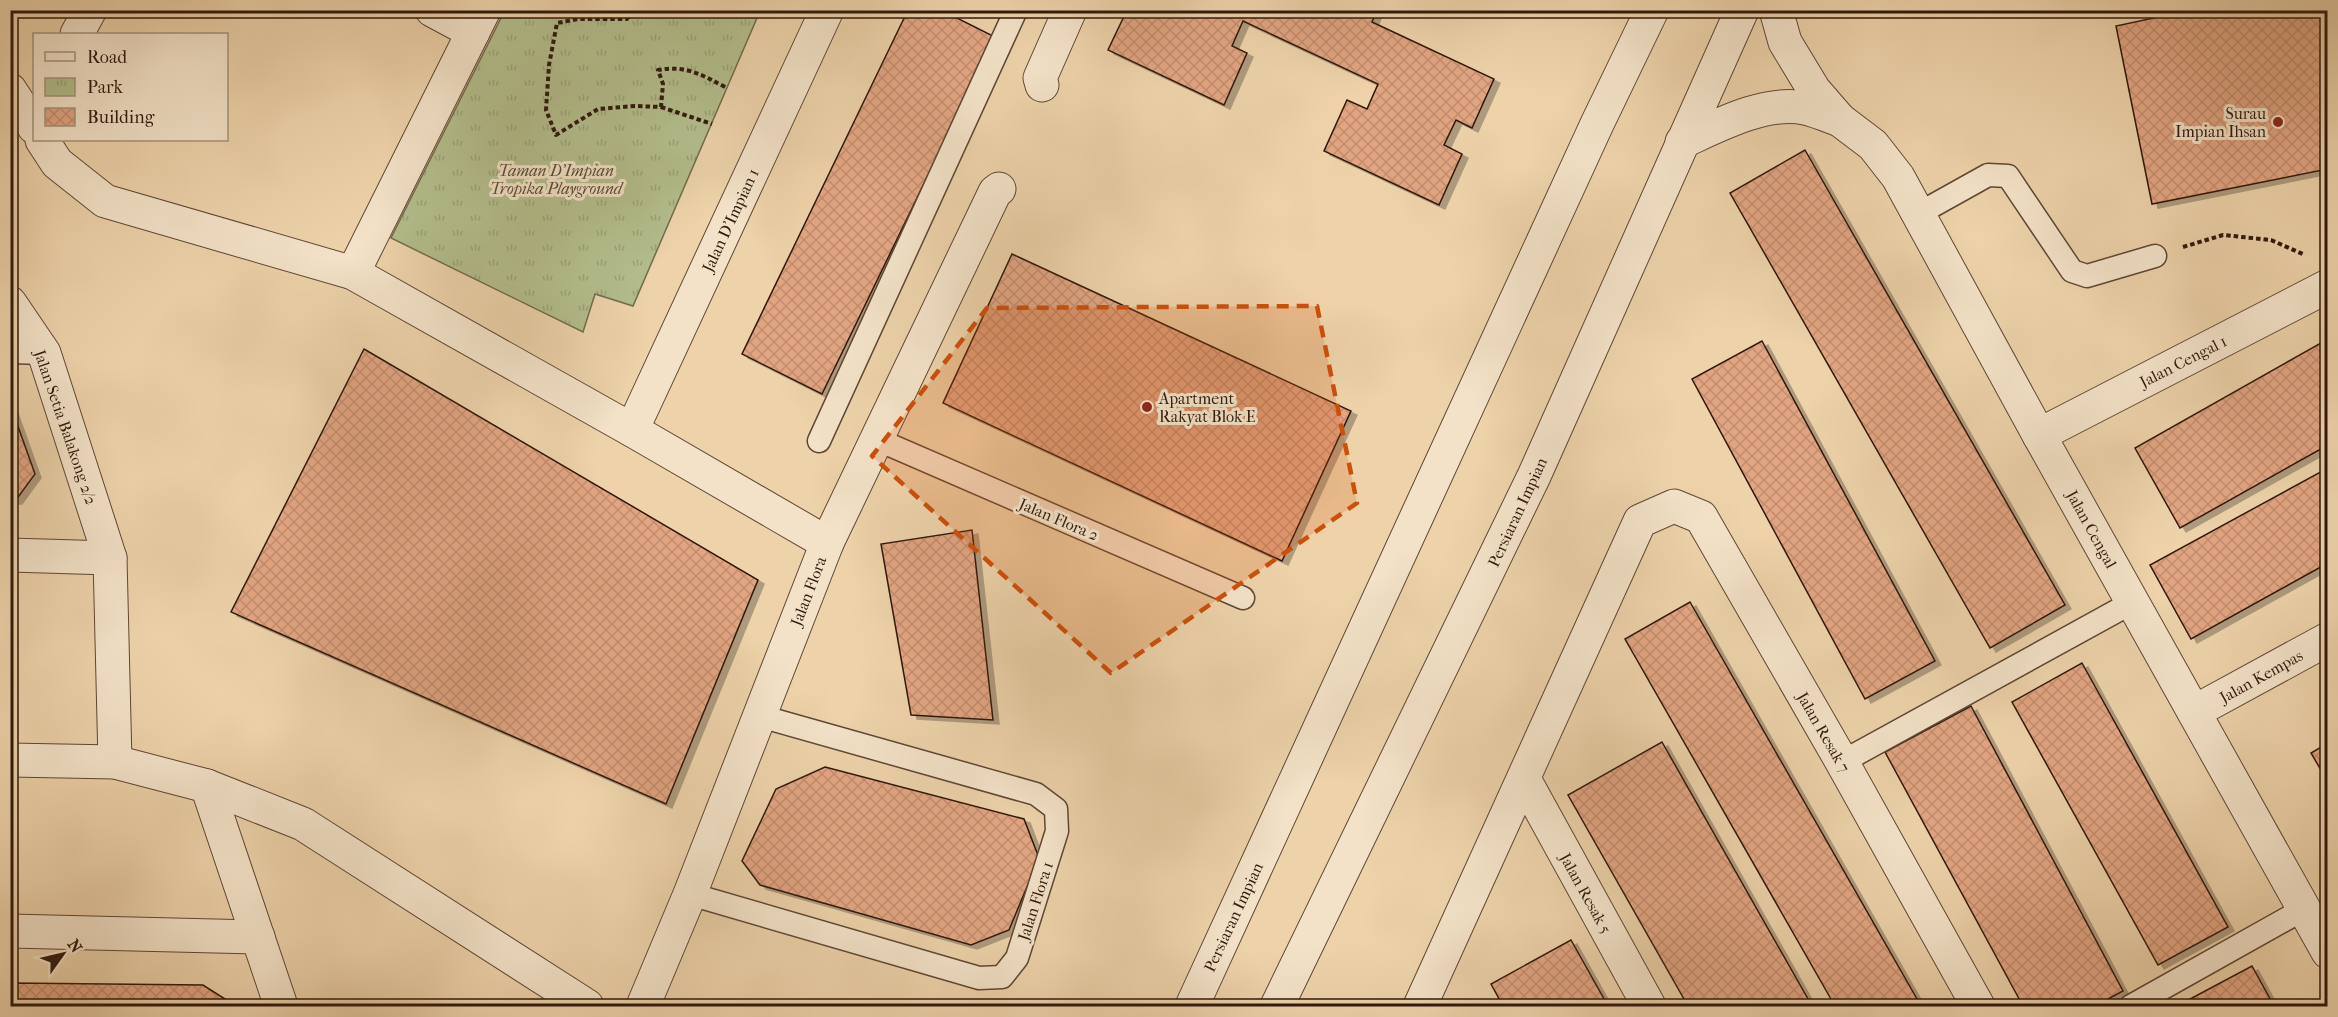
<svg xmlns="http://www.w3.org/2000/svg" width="2338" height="1017" viewBox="0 0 2338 1017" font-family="'IM FELL French Canon',serif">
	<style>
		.park { fill: url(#park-tufts); stroke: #726b4d; stroke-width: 1.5 }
		.building { fill: url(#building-cross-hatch); stroke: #30190e; stroke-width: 1.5; filter: url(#shadow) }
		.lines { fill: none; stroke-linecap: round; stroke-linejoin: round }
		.service-casing { stroke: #5f4735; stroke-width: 25 }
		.minor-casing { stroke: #5f4735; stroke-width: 35 }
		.tertiary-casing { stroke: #5f4735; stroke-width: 35 }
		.path { stroke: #30190e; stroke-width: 4; stroke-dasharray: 4.5 3; stroke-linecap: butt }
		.service { stroke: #f3e2c8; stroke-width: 22 }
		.minor { stroke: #f3e2c8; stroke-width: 33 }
		.tertiary { stroke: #f3e2c8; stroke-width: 33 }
		.marked { fill: #cc4f0c; fill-opacity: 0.2; stroke: #cc4f0c; stroke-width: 4.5; stroke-dasharray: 12 8; stroke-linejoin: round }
		.poi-dot { fill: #8f2418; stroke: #f3e2c8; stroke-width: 2 }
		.labels { text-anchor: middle; stroke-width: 6; stroke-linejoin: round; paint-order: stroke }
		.poi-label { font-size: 16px; fill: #30190e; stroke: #f3e2c8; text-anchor: end }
		.park-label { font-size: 16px; font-style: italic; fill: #574a34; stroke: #f3e2c8 }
		.street-label { font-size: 16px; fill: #30190e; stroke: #f3e2c8 }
	</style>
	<defs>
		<pattern id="park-tufts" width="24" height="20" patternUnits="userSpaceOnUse" patternTransform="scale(1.5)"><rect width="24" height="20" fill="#b3bd8c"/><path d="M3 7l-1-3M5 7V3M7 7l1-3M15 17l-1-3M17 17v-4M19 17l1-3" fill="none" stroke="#9aa278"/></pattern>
		<pattern id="building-cross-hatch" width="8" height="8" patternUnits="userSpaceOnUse" patternTransform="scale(1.5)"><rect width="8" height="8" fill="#e2a582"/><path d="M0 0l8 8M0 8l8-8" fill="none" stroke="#c28d6f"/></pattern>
		<filter id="shadow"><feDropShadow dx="6" dy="4" stdDeviation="0" flood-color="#0004"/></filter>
	</defs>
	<rect width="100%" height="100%" fill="#edd2aa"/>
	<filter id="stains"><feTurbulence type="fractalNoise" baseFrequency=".00333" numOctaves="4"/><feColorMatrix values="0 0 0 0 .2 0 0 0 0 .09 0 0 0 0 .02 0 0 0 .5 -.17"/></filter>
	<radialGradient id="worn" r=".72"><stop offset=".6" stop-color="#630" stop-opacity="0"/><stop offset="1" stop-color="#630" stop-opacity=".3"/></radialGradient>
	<!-- park -->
	<path class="park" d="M505,10L760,11L633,306L595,294L583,332L391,238Z"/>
	<!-- building -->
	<g class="building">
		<path d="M908,10H941L995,37L822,394L742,354Z"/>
		<path d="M1127,10H1377L1372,22L1494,79L1472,128L1456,120L1444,145L1462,154L1439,205L1324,151L1347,100L1367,109L1378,84L1243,21L1232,46L1247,53L1224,105L1108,50Z"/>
		<path d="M2191,10H2328V169L2152,204L2116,26Z"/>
		<path d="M1805,150L2065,605L1990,648L1730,193Z"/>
		<path d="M1012,254L1351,411L1282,561L943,403Z"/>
		<path d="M2328,339V445L2180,528L2135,448Z"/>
		<path d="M1762,341L1935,661L1865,699L1692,379Z"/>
		<path d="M364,349L758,580L666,804L231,612Z"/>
		<path d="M10,404L35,474L16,500H10Z"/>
		<path d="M2328,468V563L2191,639L2150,565Z"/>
		<path d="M972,530L993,720L911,715L881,544Z"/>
		<path d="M1690,602L1921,1006H1835L1625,639Z"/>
		<path d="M2082,663L2228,927L2158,965L2012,702Z"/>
		<path d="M1971,706L2123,991L2095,1006H2023L1885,752Z"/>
		<path d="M1662,742L1812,1006H1688L1568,795Z"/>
		<path d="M2328,743V782L2311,753Z"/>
		<path d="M825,767L1024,819L1039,858L1009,930L971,945L760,885L742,861L776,789Z"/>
		<path d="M1571,940L1608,1006H1503L1491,984Z"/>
		<path d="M2252,966L2274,1006H2177Z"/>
		<path d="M10,983L203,985L236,1006H10Z"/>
	</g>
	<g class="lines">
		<!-- service casing -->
		<g class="service-casing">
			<g id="service">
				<path d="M1918,214L1988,175L2008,176L2072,271L2087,276L2155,256"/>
				<path d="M10,352L44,353"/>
				<path d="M876,439L1243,598"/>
				<path d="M819,441L1016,10"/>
				<path d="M1842,762L2133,602"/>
				<path d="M690,894L979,978L1002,977L1017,958L1057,831L1056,809L1036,794L760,716"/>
				<path d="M2131,1006L2304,909"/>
			</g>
		</g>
		<!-- minor casing -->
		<g class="minor-casing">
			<g id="minor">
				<path d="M432,10L473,32"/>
				<path d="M1776,10L1785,42L1814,90L1840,120L1873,145L1898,177L2039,435L2328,952"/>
				<path d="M77,34L90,10"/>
				<path d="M1042,85L1040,78L1070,10"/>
				<path d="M10,90L34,127"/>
				<path d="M42,140L57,163L105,201L353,273L632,430L827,543"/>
				<path d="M1682,142C1717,126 1765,100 1805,108C1817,111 1829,116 1840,120"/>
				<path d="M353,273L484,10"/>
				<path d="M10,303L44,353L110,558L115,762"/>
				<path d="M632,430L827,10"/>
				<path d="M2039,435L2328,286"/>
				<path d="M10,555L110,558"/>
				<path d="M2194,712L2328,639"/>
				<path d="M1524,779L1649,1006"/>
				<path d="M207,786L281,1006"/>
				<path d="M10,931L258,937"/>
				<path d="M643,1006L690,894L827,543L995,192L999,189"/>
				<path d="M1420,1006L1640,521L1674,506L1701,517L1842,762L1978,1006"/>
			</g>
		</g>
		<!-- tertiary casing -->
		<g class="tertiary-casing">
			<g id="tertiary">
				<path d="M10,760L115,762L207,786L303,824L587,1006"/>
				<path d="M1192,1006L1597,124L1652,10"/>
				<path d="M1277,1006L1534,476L1742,10"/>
			</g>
		</g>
		<!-- path -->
		<g class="path">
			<path d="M632,10L627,19H578L557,23L549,65L546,110L556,135L598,109L635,106L661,107L663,84L658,70C687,65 702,75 727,88"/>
			<path d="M661,107L712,124"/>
			<path d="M2183,247L2223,235L2271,240L2305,255"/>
		</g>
		<!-- service -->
		<use href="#service" class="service"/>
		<!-- minor -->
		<use href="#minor" class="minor"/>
		<!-- tertiary -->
		<use href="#tertiary" class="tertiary"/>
	</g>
	<!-- marked area -->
	<path class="marked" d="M1317,306L1357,503L1111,673L872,456L987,308Z"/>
	<!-- markers -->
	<g class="poi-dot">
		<circle cx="2278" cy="122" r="6"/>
		<circle cx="1147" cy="407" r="6"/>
	</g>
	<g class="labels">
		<!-- poi labels -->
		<g class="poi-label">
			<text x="2266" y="119">Surau<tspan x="2266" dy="18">Impian Ihsan</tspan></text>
			<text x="1159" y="404" text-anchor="start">Apartment<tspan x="1159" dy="18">Rakyat Blok E</tspan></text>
		</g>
		<!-- park labels -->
		<g class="park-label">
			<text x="556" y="176">Taman D'Impian<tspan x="556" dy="18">Tropika Playground</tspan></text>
		</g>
		<!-- street labels -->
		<g class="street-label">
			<text transform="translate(730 220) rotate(-65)" y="6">Jalan D'Impian 1</text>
			<text transform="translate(2183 361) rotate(-27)" y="6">Jalan Cengal 1</text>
			<text transform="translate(66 427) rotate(71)" y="6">Jalan Setia Balakong 2/2</text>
			<text transform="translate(1517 512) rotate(-65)" y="6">Persiaran Impian</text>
			<text transform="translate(1059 519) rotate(23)" y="6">Jalan Flora 2</text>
			<text transform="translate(2092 529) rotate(61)" y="6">Jalan Cengal</text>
			<text transform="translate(808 591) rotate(-69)" y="6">Jalan Flora</text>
			<text transform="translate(2261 676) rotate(-29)" y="6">Jalan Kempas</text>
			<text transform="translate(1824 732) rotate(60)" y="6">Jalan Resak 7</text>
			<text transform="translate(1586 893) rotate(61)" y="6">Jalan Resak 5</text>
			<text transform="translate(1035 901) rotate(-72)" y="6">Jalan Flora 1</text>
			<text transform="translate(1233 917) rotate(-65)" y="6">Persiaran Impian</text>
		</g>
	</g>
	<!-- margin -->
	<rect width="2338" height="1017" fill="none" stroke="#edd2aa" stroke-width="36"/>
	<rect x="12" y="12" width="2314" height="993" fill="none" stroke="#30190e" stroke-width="3"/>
	<rect x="18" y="18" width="2302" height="981" fill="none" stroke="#30190e" stroke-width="1.5"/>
	<!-- legend -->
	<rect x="33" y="33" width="195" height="108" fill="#f3e2c8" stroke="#a5927e" stroke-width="1.5"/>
	<rect x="45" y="52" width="30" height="9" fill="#f3e2c8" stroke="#a5927e" stroke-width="1.5"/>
	<text x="87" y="63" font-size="18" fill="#30190e">Road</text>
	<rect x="45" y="78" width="30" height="18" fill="url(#park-tufts)" stroke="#a5927e" stroke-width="1.5"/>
	<text x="87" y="93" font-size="18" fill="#30190e">Park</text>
	<rect x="45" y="108" width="30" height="18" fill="url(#building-cross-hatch)" stroke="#a5927e" stroke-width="1.5"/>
	<text x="87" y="123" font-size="18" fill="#30190e">Building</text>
	<!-- north arrow -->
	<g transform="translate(63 954) rotate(56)" stroke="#f3e2c8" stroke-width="4.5" paint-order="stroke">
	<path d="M0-4.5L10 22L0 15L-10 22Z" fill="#30190e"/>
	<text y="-9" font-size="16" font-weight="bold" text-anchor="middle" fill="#30190e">N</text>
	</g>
	<rect width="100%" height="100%" filter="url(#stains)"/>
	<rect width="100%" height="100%" fill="url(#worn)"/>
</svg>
